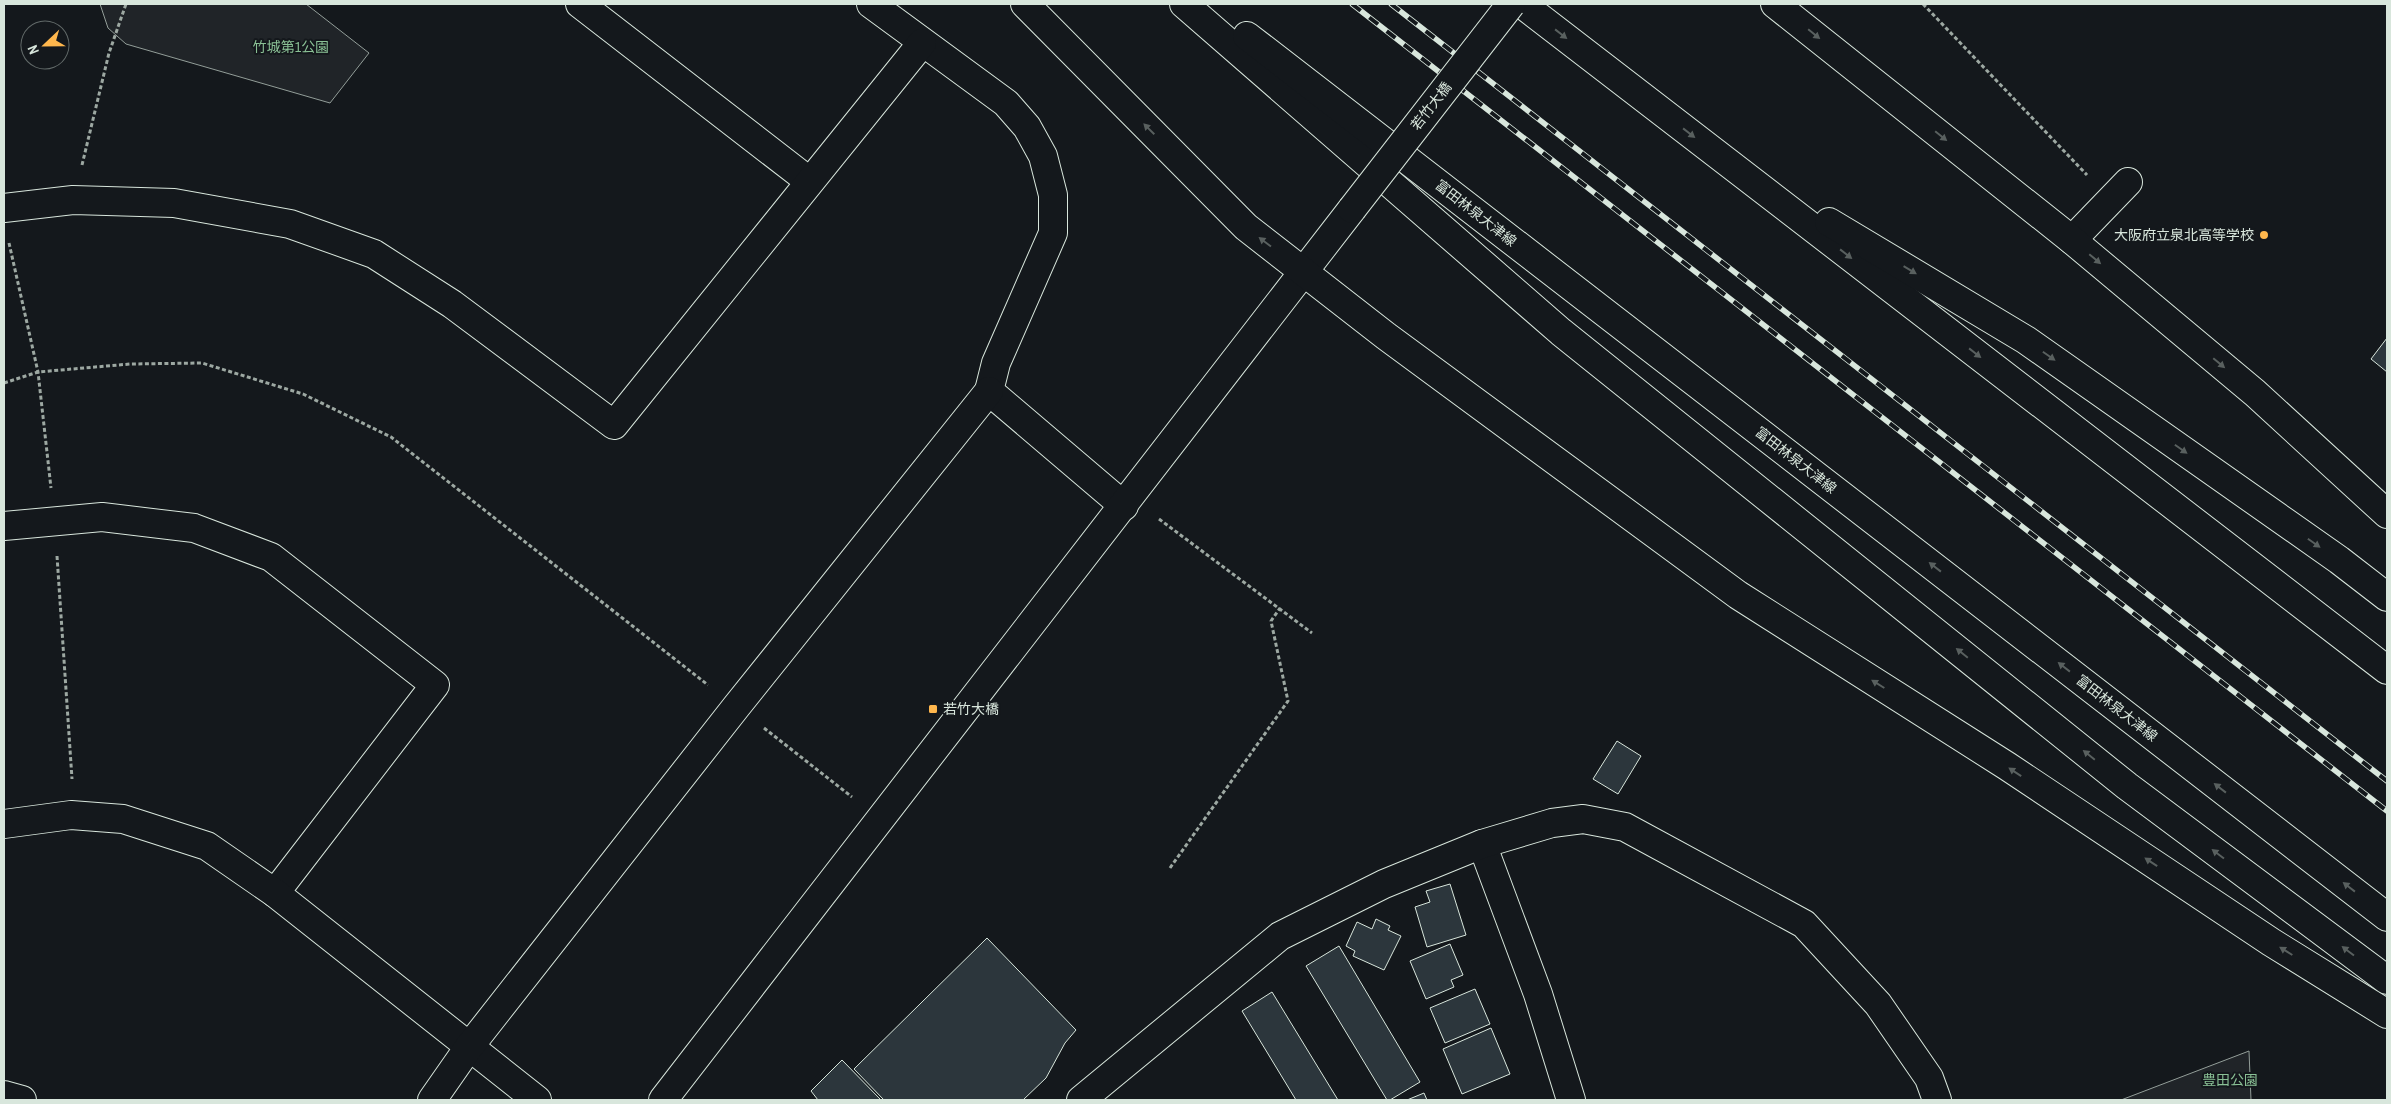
<svg xmlns="http://www.w3.org/2000/svg" width="2391" height="1104" viewBox="0 0 2391 1104" font-family="'Archivo Narrow','Noto Sans JP',sans-serif">
	<style>
		.green { fill: #202428; stroke: #939e99 }
		.building { fill: #2c363c; stroke: #d8e6dc }
		.lines { fill: none; stroke-linecap: round; stroke-linejoin: round }
		.minor-casing { stroke: #d8e6dc; stroke-width: 30 }
		.major-casing { stroke: #d8e6dc; stroke-width: 30 }
		.path { stroke: #9da8a2; stroke-width: 3; stroke-dasharray: 4 2.5; stroke-linecap: butt }
		.minor { stroke: #14181c; stroke-width: 28 }
		.major { stroke: #14181c; stroke-width: 28 }
		.rail-casing { stroke: #d8e6dc; stroke-width: 5.5 }
		.rail { stroke: #14181c; stroke-width: 4; stroke-dasharray: 11; stroke-linecap: butt }
		.minor-bridge-casing { stroke: #d8e6dc; stroke-width: 30; stroke-linecap: butt }
		.minor-bridge { stroke: #14181c; stroke-width: 28 }
		.oneway { fill: #59605f }
		.poi-dot { fill: #ffb74d; stroke: #14181c; stroke-width: 2 }
		.labels { text-anchor: middle; stroke-width: 4; stroke-linejoin: round; paint-order: stroke }
		.park-label { font-size: 14px; fill: #8ac095; stroke: #14181c }
		.street-label { font-size: 14px; fill: #d8e6dc; stroke: #14181c }
		.poi-label { font-size: 14px; fill: #d8e6dc; stroke: #14181c; text-anchor: end }
	</style>
	<rect width="100%" height="100%" fill="#14181c"/>
	<!-- green -->
	<g class="green">
		<path d="M100,4H306L369,53L330,103L126,44L108,28Z"/>
		<path d="M2249,1051L2251,1100H2121Z"/>
	</g>
	<!-- building -->
	<g class="building">
		<path d="M2387,338V372L2371,359Z"/>
		<path d="M1617,741L1641,756L1618,794L1593,779Z"/>
		<path d="M1450,884L1466,935L1427,947L1415,907L1430,902L1426,891Z"/>
		<path d="M1376,919L1390,926L1388,930L1401,936L1384,970L1353,956L1355,951L1346,946L1357,922L1372,929Z"/>
		<path d="M987,938L1076,1030L1065,1043L1046,1078L1023,1100H884L854,1069Z"/>
		<path d="M1450,944L1463,975L1451,980L1454,987L1426,999L1410,961Z"/>
		<path d="M1339,946L1420,1082L1390,1100H1387L1306,966Z"/>
		<path d="M1475,989L1490,1024L1445,1043L1430,1008Z"/>
		<path d="M1272,992L1338,1100H1296L1242,1011Z"/>
		<path d="M1491,1028L1510,1074L1462,1094L1443,1049Z"/>
		<path d="M842,1060L881,1100H818L811,1091Z"/>
		<path d="M1424,1093L1427,1100H1407Z"/>
	</g>
	<g class="lines">
		<!-- minor casing -->
		<g class="minor-casing">
			<g id="minor">
				<path d="M580,4L809,181"/>
				<path d="M871,4L1006,103L1027,127L1043,156L1053,195V233L996,363L989,391L1124,506"/>
				<path d="M4,208L73,200L174,203L290,224L374,254L452,304L614,425L922,43"/>
				<path d="M2072,240L2128,182"/>
				<path d="M4,526L102,517L194,528L271,557L435,685L275,893"/>
				<path d="M4,824L71,815L123,819L207,846L275,893L537,1100"/>
				<path d="M1482,844L1538,994L1571,1100"/>
				<path d="M4,1095L22,1100"/>
				<path d="M432,1100L469,1047L736,707L989,391"/>
				<path d="M663,1100L1352,209"/>
				<path d="M1081,1100L1280,936L1384,884L1482,844L1552,823L1583,819L1625,827L1804,924L1878,1004L1929,1078L1937,1100"/>
			</g>
		</g>
		<!-- major casing -->
		<g class="major-casing">
			<g id="major">
				<path d="M1025,4L1246,227L1386,336L1738,595L2007,766L2271,942L2387,1014"/>
				<path d="M1184,4L1561,332L2127,786L2387,980"/>
				<path d="M1522,4L2387,670"/>
				<path d="M1775,4L2072,240L2255,393L2387,514"/>
				<path d="M1247,36L2387,917"/>
				<path d="M1829,222L2026,340L2339,560L2387,597"/>
			</g>
		</g>
		<!-- path -->
		<g class="path">
			<path d="M1923,4L2087,175"/>
			<path d="M82,165L109,53L126,4"/>
			<path d="M9,243L38,372L51,488"/>
			<path d="M4,383L38,372L130,364L202,363L303,394L391,437L708,685"/>
			<path d="M1159,519L1312,633"/>
			<path d="M57,556L72,779"/>
			<path d="M764,728L852,797"/>
			<path d="M1170,868L1288,701L1271,621L1280,608"/>
		</g>
		<!-- minor -->
		<use href="#minor" class="minor"/>
		<!-- major -->
		<use href="#major" class="major"/>
		<!-- rail casing -->
		<g class="rail-casing">
			<g id="rail">
				<path d="M1352,4L2387,811"/>
				<path d="M1391,4L2387,781"/>
			</g>
		</g>
		<!-- rail -->
		<use href="#rail" class="rail"/>
		<!-- minor-bridge casing -->
		<g class="minor-bridge-casing">
			<path id="minor-bridge" d="M1352,209L1511,4"/>
		</g>
		<!-- minor-bridge -->
		<use href="#minor-bridge" class="minor-bridge"/>
	</g>
	<!-- one-way arrows -->
	<defs><path id="oneway-solid" d="M-6-.8H1V-3.2L6.5 0L1 3.2V.8H-6Z" transform="scale(1.25)"/></defs>
	<g class="oneway">
		<use href="#oneway-solid" transform="translate(1561 34) rotate(38)"/>
		<use href="#oneway-solid" transform="translate(1814 34) rotate(39)"/>
		<use href="#oneway-solid" transform="translate(1149 129) rotate(-135)"/>
		<use href="#oneway-solid" transform="translate(1689 133) rotate(38)"/>
		<use href="#oneway-solid" transform="translate(1941 136) rotate(39)"/>
		<use href="#oneway-solid" transform="translate(1265 242) rotate(-143)"/>
		<use href="#oneway-solid" transform="translate(1846 254) rotate(38)"/>
		<use href="#oneway-solid" transform="translate(2095 259) rotate(40)"/>
		<use href="#oneway-solid" transform="translate(1910 270) rotate(31)"/>
		<use href="#oneway-solid" transform="translate(1975 353) rotate(38)"/>
		<use href="#oneway-solid" transform="translate(2049 356) rotate(35)"/>
		<use href="#oneway-solid" transform="translate(2219 363) rotate(40)"/>
		<use href="#oneway-solid" transform="translate(2181 449) rotate(35)"/>
		<use href="#oneway-solid" transform="translate(2314 543) rotate(35)"/>
		<use href="#oneway-solid" transform="translate(1935 567) rotate(-142)"/>
		<use href="#oneway-solid" transform="translate(1962 653) rotate(-141)"/>
		<use href="#oneway-solid" transform="translate(2064 667) rotate(-142)"/>
		<use href="#oneway-solid" transform="translate(1878 684) rotate(-148)"/>
		<use href="#oneway-solid" transform="translate(2089 755) rotate(-141)"/>
		<use href="#oneway-solid" transform="translate(2015 772) rotate(-146)"/>
		<use href="#oneway-solid" transform="translate(2220 788) rotate(-142)"/>
		<use href="#oneway-solid" transform="translate(2218 854) rotate(-143)"/>
		<use href="#oneway-solid" transform="translate(2151 862) rotate(-146)"/>
		<use href="#oneway-solid" transform="translate(2349 887) rotate(-142)"/>
		<use href="#oneway-solid" transform="translate(2286 951) rotate(-148)"/>
		<use href="#oneway-solid" transform="translate(2348 951) rotate(-143)"/>
	</g>
	<!-- markers -->
	<g class="poi-dot">
		<circle cx="2264" cy="235" r="5"/>
		<rect x="928" y="704" width="10" height="10" rx="2.5"/>
	</g>
	<g class="labels">
		<!-- park labels -->
		<g class="park-label">
			<text x="291" y="52">竹城第1公園</text>
			<text x="2230" y="1085">豊田公園</text>
		</g>
		<!-- street labels -->
		<g class="street-label">
			<text transform="translate(1431 106) rotate(-52)" y="5">若竹大橋</text>
			<text transform="translate(1476 213) rotate(38)" y="5">富田林泉大津線</text>
			<text transform="translate(1796 460) rotate(38)" y="5">富田林泉大津線</text>
			<text transform="translate(2117 708) rotate(38)" y="5">富田林泉大津線</text>
		</g>
		<!-- poi labels -->
		<g class="poi-label">
			<text x="2254" y="240">大阪府立泉北高等学校</text>
			<text x="943" y="714" text-anchor="start">若竹大橋</text>
		</g>
	</g>
	<!-- border -->
	<rect width="2391" height="1104" fill="none" stroke="#d8e6dc" stroke-width="10"/>
	<!-- north arrow -->
	<g transform="translate(45 45) rotate(248)"><circle r="24" fill="#14181c" stroke="#626a69"/>
	<path d="M0-4L9 19L0 12L-9 19Z" fill="#ffb74d"/>
	<text y="-8" font-size="14" font-weight="bold" text-anchor="middle" fill="#d8e6dc">N</text>
	</g>
</svg>
